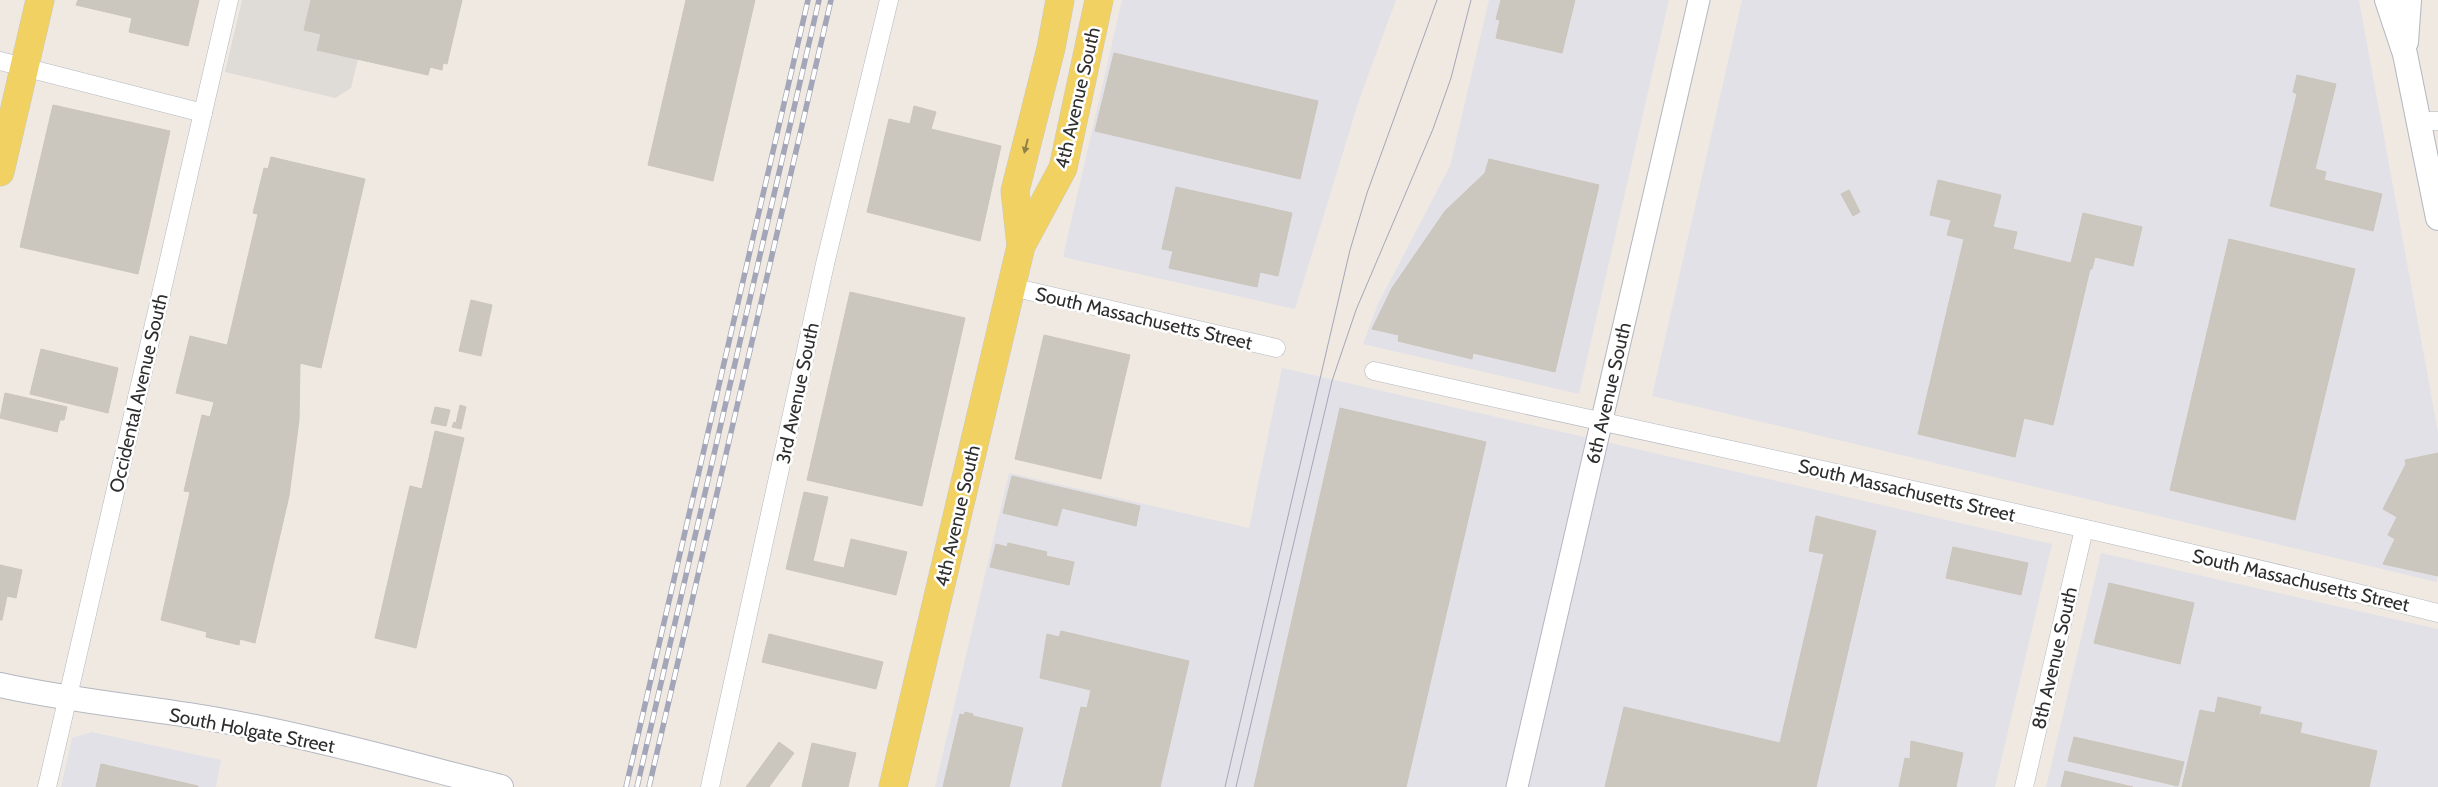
<svg xmlns="http://www.w3.org/2000/svg" width="2438" height="787" viewBox="0 0 2438 787" font-family="Cabin,sans-serif">
	<style>
		.industrial { fill: #e3e1e8 }
		.plaza { fill: #dfdcd8 }
		.building { fill: #cbc7bf; stroke: #cbc5ba }
		.lines { fill: none; stroke-linecap: round; stroke-linejoin: round }
		.minor-casing { stroke: #b4b7c1; stroke-width: 19 }
		.tertiary-casing { stroke: #b4b7c1; stroke-width: 23 }
		.secondary-casing { stroke: #b4b7c1; stroke-width: 26 }
		.primary-casing { stroke: #c9c9c9; stroke-width: 29 }
		.minor { stroke: #fff; stroke-width: 18 }
		.tertiary { stroke: #fff; stroke-width: 21 }
		.secondary { stroke: #fff; stroke-width: 24 }
		.primary { stroke: #f2d163; stroke-width: 28 }
		.tram { stroke: #a3a6b8; stroke-width: 1 }
		.rail-casing { stroke: #a3a6b8; stroke-width: 5.5 }
		.rail { stroke: #fff; stroke-width: 4; stroke-dasharray: 11; stroke-linecap: butt }
		.oneway { fill: #908048 }
		.labels { text-anchor: middle; stroke-width: 5; stroke-linejoin: round; paint-order: stroke }
		.street-label { font-size: 19px; fill: #2e2e2e; stroke: #fff }
	</style>
	<rect width="100%" height="100%" fill="#efe9e1"/>
	<!-- industrial -->
	<g class="industrial">
		<path d="M1122,0H1396L1360,97L1295,309L1063,257Z"/>
		<path d="M1489,0H1669L1579,394L1363,344L1378,304L1450,166Z"/>
		<path d="M1742,0H2359L2438,432L2437,582L1652,396Z"/>
		<path d="M1282,368L2052,544L1995,787H935L1009,473L1249,528Z"/>
		<path d="M2101,553L2438,629V787H2046Z"/>
		<path d="M92,732L221,760L216,787H61L72,738Z"/>
	</g>
	<!-- plaza -->
	<path class="plaza" d="M242,0H311L304,30L321,34L317,49L358,59L351,88L335,98L225,72Z"/>
	<!-- building -->
	<g class="building">
		<path d="M78,0H199L188,46L129,32L132,18L76,5Z"/>
		<path d="M311,0H462L447,64L443,63L442,70L430,67L428,75L317,50L321,34L304,30Z"/>
		<path d="M686,0H755L713,181L648,165Z"/>
		<path d="M1501,0H1575L1562,53L1496,38L1500,20L1496,19Z"/>
		<path d="M1114,53L1318,101L1300,179L1095,131Z"/>
		<path d="M2297,75L2336,84L2315,169L2326,172L2324,180L2382,194L2373,231L2270,206L2297,94L2293,92Z"/>
		<path d="M53,105L170,131L149,226L31,199Z"/>
		<path d="M914,106L936,112L931,129L1001,146L980,241L867,212L889,119L910,124Z"/>
		<path d="M271,157L365,179L321,368L227,346L258,214L253,213L264,168L268,169Z"/>
		<path d="M1489,159L1599,185L1555,372L1473,353L1472,359L1398,341L1399,335L1372,329L1392,288L1445,211L1485,173Z"/>
		<path d="M1938,180L2001,195L1993,227L2017,232L2013,249L2071,263L2083,213L2142,227L2133,266L2095,257L2092,269H2090L2053,425L2024,418L2015,457L1918,434L1964,239L1947,235L1951,220L1930,215Z"/>
		<path d="M1176,187L1292,213L1278,276L1260,272L1257,287L1169,268L1173,251L1162,249Z"/>
		<path d="M1849,190L1860,212L1853,216L1841,194Z"/>
		<path d="M31,199L149,226L138,274L20,247Z"/>
		<path d="M2229,239L2355,269L2295,520L2170,490Z"/>
		<path d="M850,292L965,318L922,506L807,480Z"/>
		<path d="M471,300L492,305L481,356L459,351Z"/>
		<path d="M1044,335L1130,355L1101,479L1015,459Z"/>
		<path d="M190,336L300,363L299,420L289,496L255,643L240,639L239,645L206,637L207,632L161,620L190,492L184,491L202,415L210,417L214,402L176,393Z"/>
		<path d="M41,349L118,368L108,413L30,394Z"/>
		<path d="M5,393L67,407L64,420H60L57,432L0,418Z"/>
		<path d="M460,405L466,407L461,429L452,427L454,422L456,423Z"/>
		<path d="M435,407L450,410L446,426L431,423Z"/>
		<path d="M1340,408L1486,442L1406,787H1254Z"/>
		<path d="M435,431L464,438L416,648L375,638L410,486L422,489Z"/>
		<path d="M2438,453V576L2383,564L2395,539L2388,535L2397,517L2383,509L2406,464L2405,460Z"/>
		<path d="M1012,476L1140,506L1136,526L1062,508L1057,526L1003,513Z"/>
		<path d="M804,492L828,497L813,561L844,568L851,539L907,552L896,595L786,569Z"/>
		<path d="M1816,516L1876,531L1816,787H1605L1624,707L1780,743L1824,554L1809,551Z"/>
		<path d="M1008,543L1047,552L1046,556L1074,562L1069,585L990,567L996,544L1007,547Z"/>
		<path d="M1953,547L2028,563L2021,595L1946,578Z"/>
		<path d="M0,565L22,570L16,598L7,596L2,620H0Z"/>
		<path d="M2109,583L2194,603L2180,664L2094,643Z"/>
		<path d="M1061,631L1189,661L1160,787H1062L1081,707L1087,708L1091,690L1040,678L1047,634L1059,637Z"/>
		<path d="M769,634L883,662L876,689L762,662Z"/>
		<path d="M2218,697L2261,707L2257,724L2261,714L2302,723L2300,733L2377,751L2369,787H2182L2200,710L2215,713Z"/>
		<path d="M965,712L973,714V716L1023,728L1009,787H943L960,714L964,715Z"/>
		<path d="M2074,737L2184,762L2178,786L2068,761Z"/>
		<path d="M1911,741L1963,753L1956,787H1899L1905,758L1910,759Z"/>
		<path d="M779,742L794,753L769,787H746Z"/>
		<path d="M812,743L856,753L848,787H802Z"/>
		<path d="M101,764L198,786V787H96Z"/>
		<path d="M2065,771L2133,787H2061Z"/>
	</g>
	<g class="lines">
		<!-- minor casing -->
		<g class="minor-casing">
			<g id="minor">
				<path d="M0,61L203,113"/>
				<path d="M2419,121H2438"/>
				<path d="M1012,287L1276,348"/>
				<path d="M1374,371C1729,451 2085,524 2438,613"/>
				<path d="M47,787L229,0"/>
				<path d="M710,787L825,264L889,0"/>
				<path d="M2024,787L2084,529"/>
			</g>
		</g>
		<!-- tertiary casing -->
		<g class="tertiary-casing">
			<path id="tertiary" d="M1517,787L1699,0"/>
		</g>
		<!-- secondary casing -->
		<g class="secondary-casing">
			<g id="secondary">
				<path d="M2387,0L2405,54L2438,218"/>
				<path d="M2406,42L2409,0"/>
				<path d="M0,685C71,701 142,707 213,719C310,736 406,763 501,787"/>
			</g>
		</g>
		<!-- primary casing -->
		<g class="primary-casing">
			<g id="primary">
				<path d="M0,172L40,0"/>
				<path d="M1021,246L1015,191L1051,48L1060,0"/>
				<path d="M893,787L1021,246L1063,168L1099,0"/>
			</g>
		</g>
		<!-- minor -->
		<use href="#minor" class="minor"/>
		<!-- tertiary -->
		<use href="#tertiary" class="tertiary"/>
		<!-- secondary -->
		<use href="#secondary" class="secondary"/>
		<!-- primary -->
		<use href="#primary" class="primary"/>
		<!-- tram -->
		<g class="tram">
			<path d="M1225,787L1350,250L1367,193L1437,0"/>
			<path d="M1236,787L1332,381L1356,310L1433,129L1451,78L1471,0"/>
		</g>
		<!-- rail casing -->
		<g class="rail-casing">
			<g id="rail">
				<path d="M626,787L808,0"/>
				<path d="M637,787L819,0"/>
				<path d="M649,787L831,0"/>
			</g>
		</g>
		<!-- rail -->
		<use href="#rail" class="rail"/>
	</g>
	<!-- one-way arrows -->
	<defs><path id="oneway-solid" d="M-6-.8H1V-3.2L6.5 0L1 3.2V.8H-6Z" transform="scale(1.25)"/></defs>
	<use class="oneway" href="#oneway-solid" transform="translate(1026 146) rotate(104)"/>
	<g class="labels">
		<!-- street labels -->
		<g class="street-label">
			<text transform="translate(1077 98) rotate(-77)" y="7">4th Avenue South</text>
			<text transform="translate(1144 318) rotate(13)" y="7">South Massachusetts Street</text>
			<text transform="translate(138 393) rotate(-77)" y="7">Occidental Avenue South</text>
			<text transform="translate(797 393) rotate(-78)" y="7">3rd Avenue South</text>
			<text transform="translate(1608 393) rotate(-77)" y="7">6th Avenue South</text>
			<text transform="translate(1907 490) rotate(13)" y="7">South Massachusetts Street</text>
			<text transform="translate(957 516) rotate(-77)" y="7">4th Avenue South</text>
			<text transform="translate(2301 580) rotate(13)" y="7">South Massachusetts Street</text>
			<text transform="translate(2054 658) rotate(-77)" y="7">8th Avenue South</text>
			<text transform="translate(252 730) rotate(11)" y="7">South Holgate Street</text>
		</g>
	</g>
</svg>
